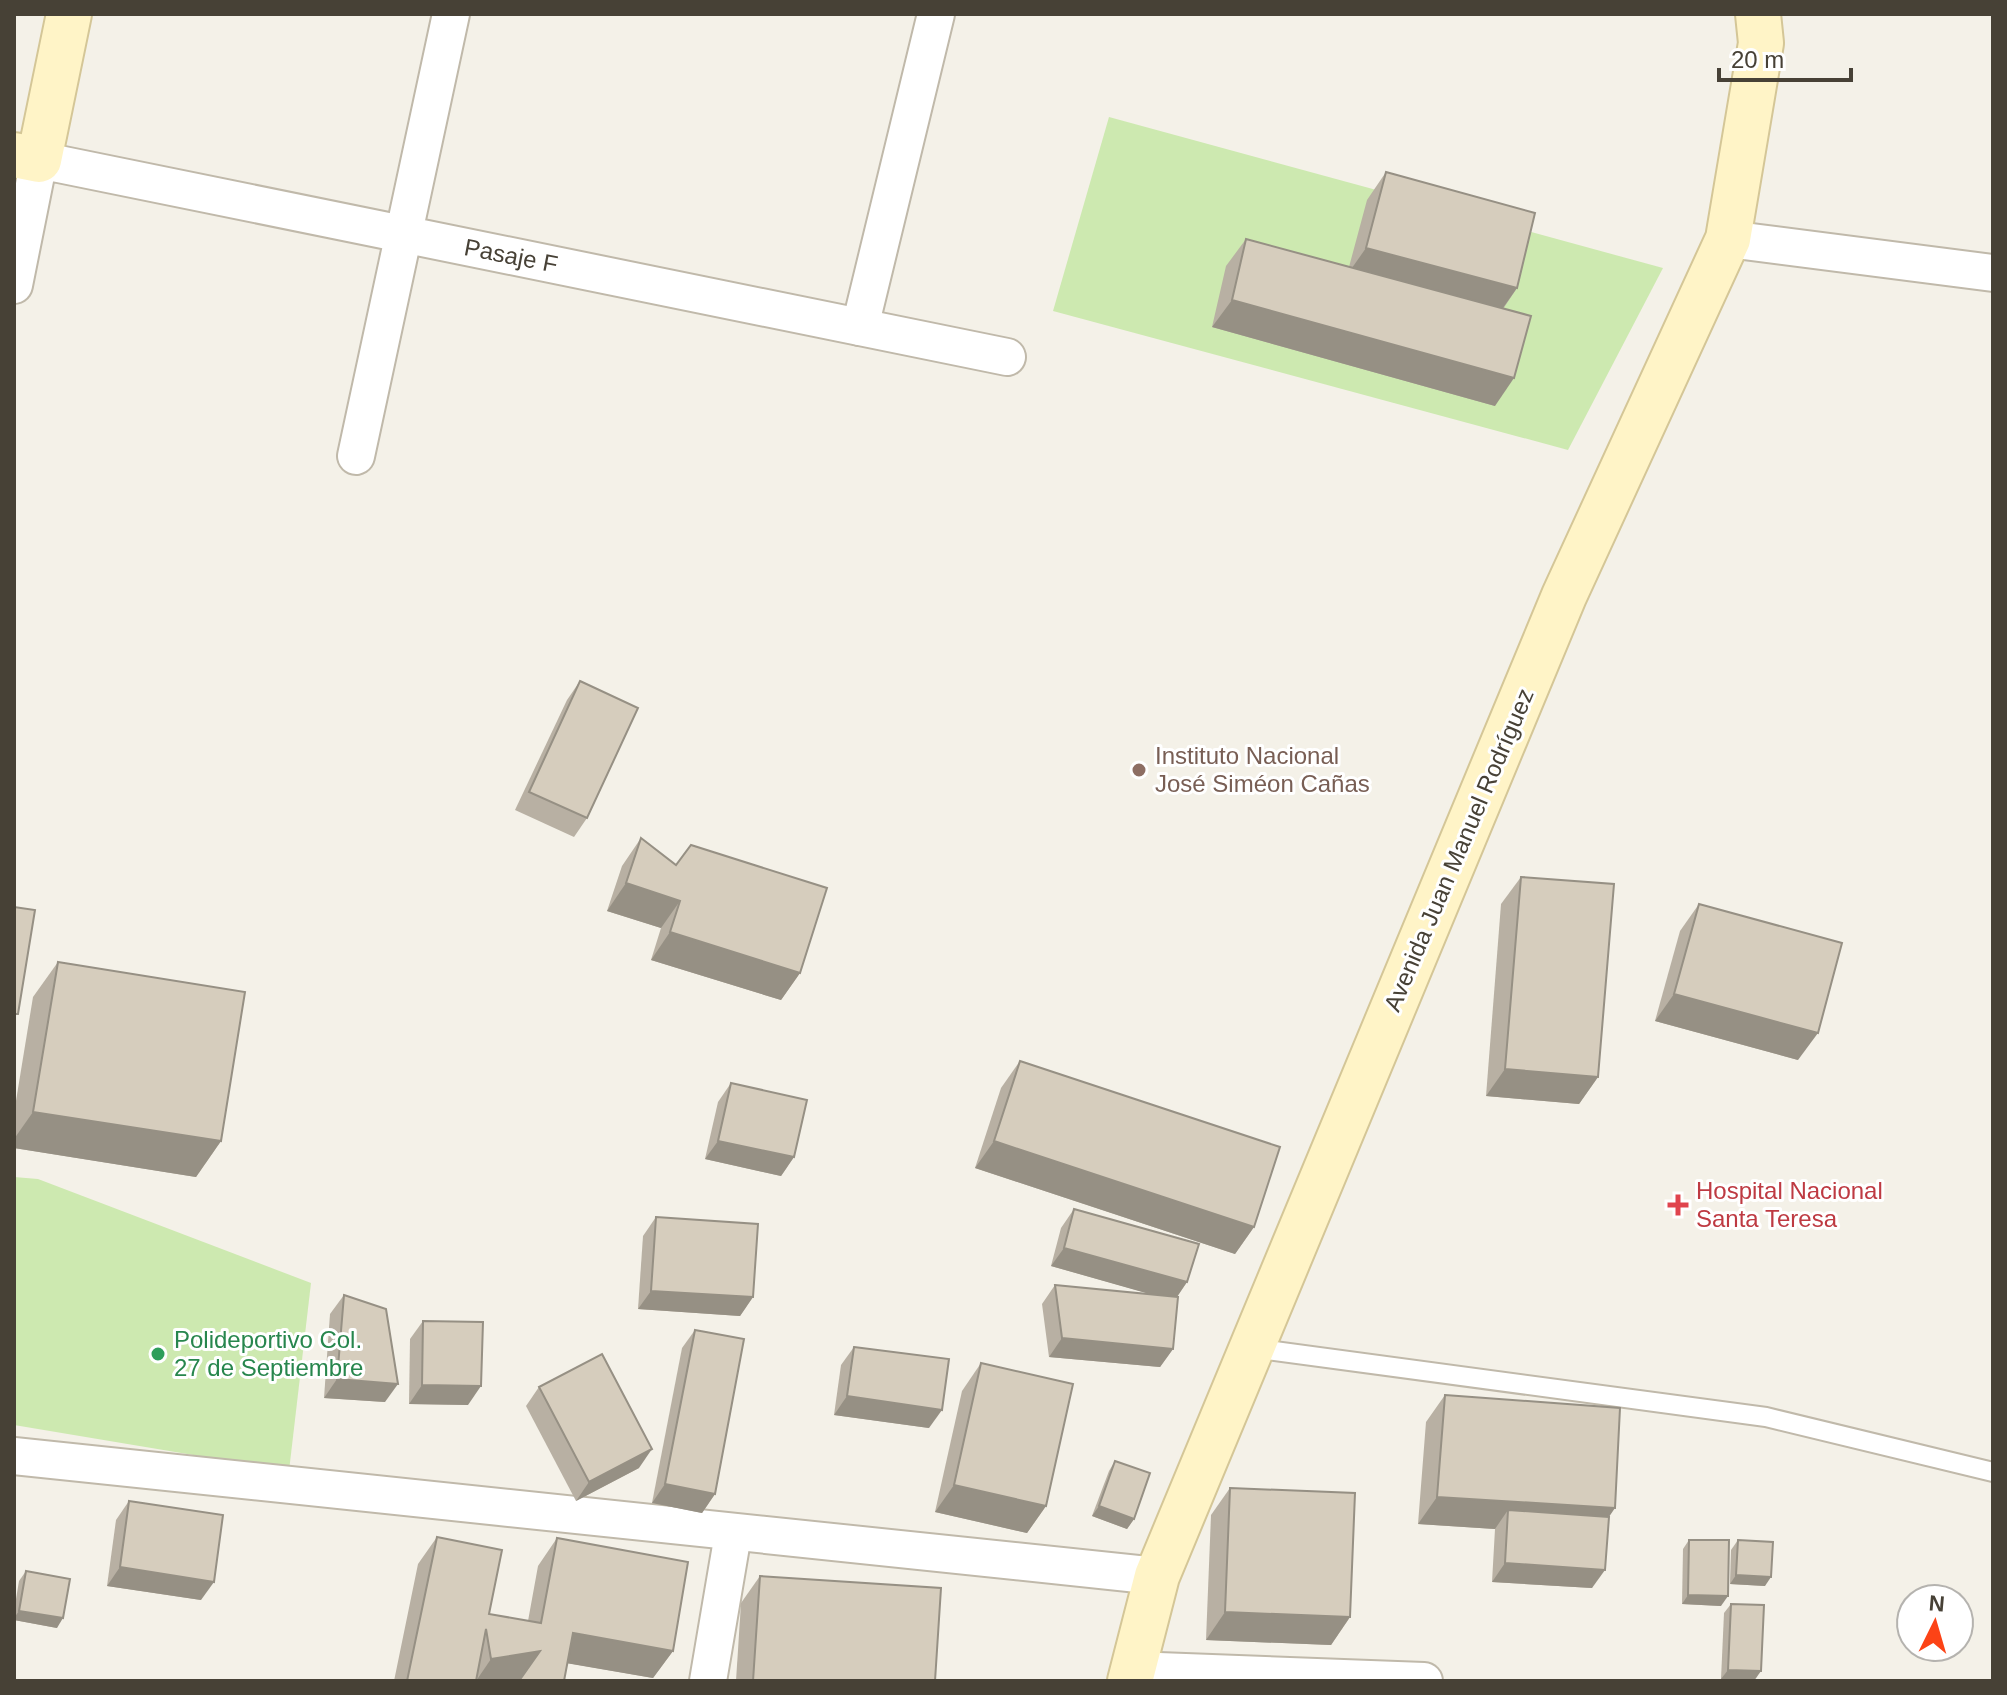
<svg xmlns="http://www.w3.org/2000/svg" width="2007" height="1695" viewBox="0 0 2007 1695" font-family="Helvetica,sans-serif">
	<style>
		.green { fill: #cde9b0 }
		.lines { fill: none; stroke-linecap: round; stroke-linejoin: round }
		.lane-casing { stroke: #c0b9aa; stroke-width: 22 }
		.street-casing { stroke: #c0b9aa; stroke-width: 40 }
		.secondary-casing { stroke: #d4c697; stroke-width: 48 }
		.lane { stroke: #fff; stroke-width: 18 }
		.street { stroke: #fff; stroke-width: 36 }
		.secondary { stroke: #fff4c7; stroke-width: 44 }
		.wall { fill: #b8b0a3 }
		.shaded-wall { fill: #969084 }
		.building { fill: #d6cdbd; stroke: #969084; stroke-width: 2 }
		.education-dot { fill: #8d6e63; stroke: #fff; stroke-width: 3 }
		.health-dot { fill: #e0444e; stroke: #fff; stroke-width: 3 }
		.leisure-dot { fill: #2e9e5b; stroke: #fff; stroke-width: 3 }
		.labels { text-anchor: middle; stroke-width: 6; stroke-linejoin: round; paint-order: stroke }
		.street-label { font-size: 24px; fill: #474136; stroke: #fff }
		.education-label { font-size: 24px; fill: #785e54; stroke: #fff; text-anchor: start }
		.health-label { font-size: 24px; fill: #be3a42; stroke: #fff; text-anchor: start }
		.leisure-label { font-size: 24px; fill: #27864d; stroke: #fff; text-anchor: start }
	</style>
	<rect width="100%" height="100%" fill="#f4f1e8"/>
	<!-- green -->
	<g class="green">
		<path d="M1109,117L1663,268L1568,450L1053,311Z"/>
		<path d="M14,1177L38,1179L311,1283L289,1471L14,1425Z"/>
	</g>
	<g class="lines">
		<!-- lane casing -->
		<g class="lane-casing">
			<path id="lane" d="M1252,1348L1766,1417L1993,1472"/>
		</g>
		<!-- street casing -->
		<g class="street-casing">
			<g id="street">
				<path d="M1728,239L1993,273"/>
				<path d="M14,285L39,160L1007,357"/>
				<path d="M860,327L936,14"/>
				<path d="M356,456L451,14"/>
				<path d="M14,1456L1157,1576"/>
				<path d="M1132,1670L1424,1681"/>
				<path d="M708,1681L733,1534"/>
			</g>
		</g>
		<!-- secondary casing -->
		<g class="secondary-casing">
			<g id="secondary">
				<path d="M14,155L39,160L69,14"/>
				<path d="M1130,1681L1157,1576L1564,596L1728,239L1761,43L1758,14"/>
			</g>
		</g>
		<!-- lane -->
		<use href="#lane" class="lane"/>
		<!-- street -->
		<use href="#street" class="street"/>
		<!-- secondary -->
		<use href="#secondary" class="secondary"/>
	</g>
	<!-- wall -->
	<g class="wall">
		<path d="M1386,172L1517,288L1503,309L1495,406L1212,327L1226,266L1246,239L1349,267L1367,200Z"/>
		<path d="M580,681L587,818L574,837L515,810L567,700Z"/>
		<path d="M641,838L800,973L781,1000L651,960L661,928L607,911L622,866Z"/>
		<path d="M1521,877L1598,1077L1579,1104L1486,1096L1501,904Z"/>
		<path d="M1699,904L1798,1060L1655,1021L1680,931Z"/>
		<path d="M58,962L221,1141L196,1177L14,1148V1113L33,997Z"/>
		<path d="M1020,1061L1254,1227L1235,1254L975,1168L1001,1088Z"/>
		<path d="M731,1083L794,1157L781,1176L705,1159L718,1102Z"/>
		<path d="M1074,1209L1187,1282L1177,1297L1173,1349L1160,1367L1049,1357L1042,1304L1055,1285L1154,1295L1051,1266L1061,1228Z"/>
		<path d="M656,1217L753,1297L740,1316L638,1309L643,1236Z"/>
		<path d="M344,1295L385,1402L324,1398L330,1314Z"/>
		<path d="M423,1321L468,1405L409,1404L410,1339Z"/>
		<path d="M695,1330L715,1494L702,1513L652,1503L682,1348Z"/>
		<path d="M854,1347L929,1428L834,1415L841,1365Z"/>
		<path d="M981,1363L1046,1506L1027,1533L935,1512L962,1391Z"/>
		<path d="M539,1387L639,1468L576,1501L526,1406Z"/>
		<path d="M1445,1395L1609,1517L1592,1588L1492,1582L1495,1529L1418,1524L1426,1422Z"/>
		<path d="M1115,1461L1134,1519L1127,1529L1092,1516L1109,1471Z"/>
		<path d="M1230,1488L1350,1617L1331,1645L1206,1640L1211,1515Z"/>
		<path d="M129,1501L201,1600L107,1586L116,1520Z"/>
		<path d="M437,1537L489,1614L528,1621L538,1566L557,1538L673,1651L653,1678L567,1663L521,1679L505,1681H394L418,1564Z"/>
		<path d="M1689,1540L1721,1606L1682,1604L1683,1549Z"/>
		<path d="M1738,1540L1765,1586L1730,1584L1731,1550Z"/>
		<path d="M26,1571L57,1628L14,1620V1611L19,1581Z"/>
		<path d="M760,1576L935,1681H736L741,1603Z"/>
		<path d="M1731,1604L1754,1681L1721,1679L1724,1613Z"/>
	</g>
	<!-- shaded-wall -->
	<g class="shaded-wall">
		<path d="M1366,248L1517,288L1498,315L1347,275Z"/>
		<path d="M1232,300L1514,378L1495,406L1212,327Z"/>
		<path d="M626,883L680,901L661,928L607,911Z"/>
		<path d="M670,932L800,973L781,1000L651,960Z"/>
		<path d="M1674,994L1818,1033L1798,1060L1655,1021Z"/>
		<path d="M1505,1069L1598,1077L1579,1104L1486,1096Z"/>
		<path d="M33,1112L221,1141L196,1177L14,1148V1139Z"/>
		<path d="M718,1141L794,1157L781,1176L705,1159Z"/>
		<path d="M994,1141L1254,1227L1235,1254L975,1168Z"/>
		<path d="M1064,1248L1187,1282L1174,1301L1051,1266Z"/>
		<path d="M651,1291L753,1297L740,1316L638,1309Z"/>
		<path d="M1062,1338L1173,1349L1160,1367L1049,1357Z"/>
		<path d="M337,1379L398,1384L385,1402L324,1398Z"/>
		<path d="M422,1385L481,1386L468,1405L409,1404Z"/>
		<path d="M847,1396L942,1410L929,1428L834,1415Z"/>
		<path d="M652,1449L639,1468L576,1501L589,1482Z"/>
		<path d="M665,1484L715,1494L702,1513L652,1503Z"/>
		<path d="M954,1485L1046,1506L1027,1533L935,1512Z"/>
		<path d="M1437,1497L1615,1508L1596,1536L1508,1510L1495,1529L1418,1524Z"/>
		<path d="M1099,1506L1134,1519L1127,1529L1092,1516Z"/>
		<path d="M1505,1563L1605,1570L1592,1588L1492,1582Z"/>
		<path d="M120,1567L214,1582L201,1600L107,1586Z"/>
		<path d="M1736,1575L1771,1577L1765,1586L1730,1584Z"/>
		<path d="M1688,1595L1728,1596L1721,1606L1682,1604Z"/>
		<path d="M19,1611L63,1618L57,1628L14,1620V1618Z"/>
		<path d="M1225,1612L1350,1617L1331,1645L1206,1640Z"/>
		<path d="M573,1633L673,1651L653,1678L554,1661Z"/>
		<path d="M540,1651L521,1679L505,1681H476L491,1659Z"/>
		<path d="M1728,1670L1761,1671L1754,1681L1721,1679Z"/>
	</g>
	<!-- building -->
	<g class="building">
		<path d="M1386,172L1535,213L1517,288L1366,248Z"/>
		<path d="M1246,239L1531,316L1514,378L1232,300Z"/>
		<path d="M580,681L638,708L587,818L529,792Z"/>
		<path d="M641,838L676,865L691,845L827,888L800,973L670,932L680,901L626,883Z"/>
		<path d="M1521,877L1614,884L1598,1077L1505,1069Z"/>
		<path d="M1699,904L1842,943L1818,1033L1674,994Z"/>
		<path d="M14,907L35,910L18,1014H14Z"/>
		<path d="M58,962L245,992L221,1141L33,1112Z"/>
		<path d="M1020,1061L1280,1147L1254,1227L994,1141Z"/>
		<path d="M731,1083L807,1100L794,1157L718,1141Z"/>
		<path d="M1074,1209L1199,1244L1187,1282L1064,1248Z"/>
		<path d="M656,1217L758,1224L753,1297L651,1291Z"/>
		<path d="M1055,1285L1178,1297L1173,1349L1062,1338Z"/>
		<path d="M344,1295L386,1309L398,1384L337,1379Z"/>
		<path d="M423,1321L483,1322L481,1386L422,1385Z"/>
		<path d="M695,1330L744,1339L715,1494L665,1484Z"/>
		<path d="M854,1347L949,1359L942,1410L847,1396Z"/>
		<path d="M602,1354L652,1449L589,1482L539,1387Z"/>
		<path d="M981,1363L1073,1384L1046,1506L954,1485Z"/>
		<path d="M1445,1395L1620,1408L1615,1508L1437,1497Z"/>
		<path d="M1115,1461L1150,1473L1134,1519L1099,1506Z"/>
		<path d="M1230,1488L1355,1493L1350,1617L1225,1612Z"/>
		<path d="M129,1501L223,1515L214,1582L120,1567Z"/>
		<path d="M1508,1510L1609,1517L1605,1570L1505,1563Z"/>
		<path d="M437,1537L502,1550L489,1614L541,1623L557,1538L688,1562L673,1651L573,1633L564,1681H519L540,1651L491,1659L486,1629L476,1681H407Z"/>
		<path d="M1689,1540H1729L1728,1596L1688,1595Z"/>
		<path d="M1738,1540L1773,1542L1771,1577L1736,1575Z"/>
		<path d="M26,1571L70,1579L63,1618L19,1611Z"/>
		<path d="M760,1576L941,1588L935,1681H753Z"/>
		<path d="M1731,1604L1764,1605L1761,1671L1728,1670Z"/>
	</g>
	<!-- markers -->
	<circle class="education-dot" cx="1139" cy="770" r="8"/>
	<path class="health-dot" d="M1674 1193h8v8h8v8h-8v8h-8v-8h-8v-8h8z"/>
	<circle class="leisure-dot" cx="158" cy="1354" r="8"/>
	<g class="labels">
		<!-- street labels -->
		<g class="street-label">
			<text transform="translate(511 256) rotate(11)" y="8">Pasaje F</text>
			<text transform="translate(1459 850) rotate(-67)" y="8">Avenida Juan Manuel Rodríguez</text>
		</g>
		<!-- education labels -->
		<g class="education-label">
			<text x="1155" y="764">Instituto Nacional<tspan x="1155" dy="28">José Siméon Cañas</tspan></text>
		</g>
		<!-- health labels -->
		<g class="health-label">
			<text x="1696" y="1199">Hospital Nacional<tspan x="1696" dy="28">Santa Teresa</tspan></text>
		</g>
		<!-- leisure labels -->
		<g class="leisure-label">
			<text x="174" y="1348">Polideportivo Col.<tspan x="174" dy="28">27 de Septiembre</tspan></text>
		</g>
	</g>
	<!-- border -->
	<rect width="2007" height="1695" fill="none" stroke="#474136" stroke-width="32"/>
	<!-- north arrow -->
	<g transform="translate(1935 1623) rotate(5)"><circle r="38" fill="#ffffff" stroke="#b5b3af" stroke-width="2"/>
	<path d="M0-6L14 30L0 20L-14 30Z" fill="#fc4316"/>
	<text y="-12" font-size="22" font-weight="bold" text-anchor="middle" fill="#474136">N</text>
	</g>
	<!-- scale -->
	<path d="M1719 68v12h132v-12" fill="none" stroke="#474136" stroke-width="4"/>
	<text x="1731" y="68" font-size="24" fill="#474136" stroke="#ffffff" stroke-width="6" paint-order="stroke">20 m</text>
</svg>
